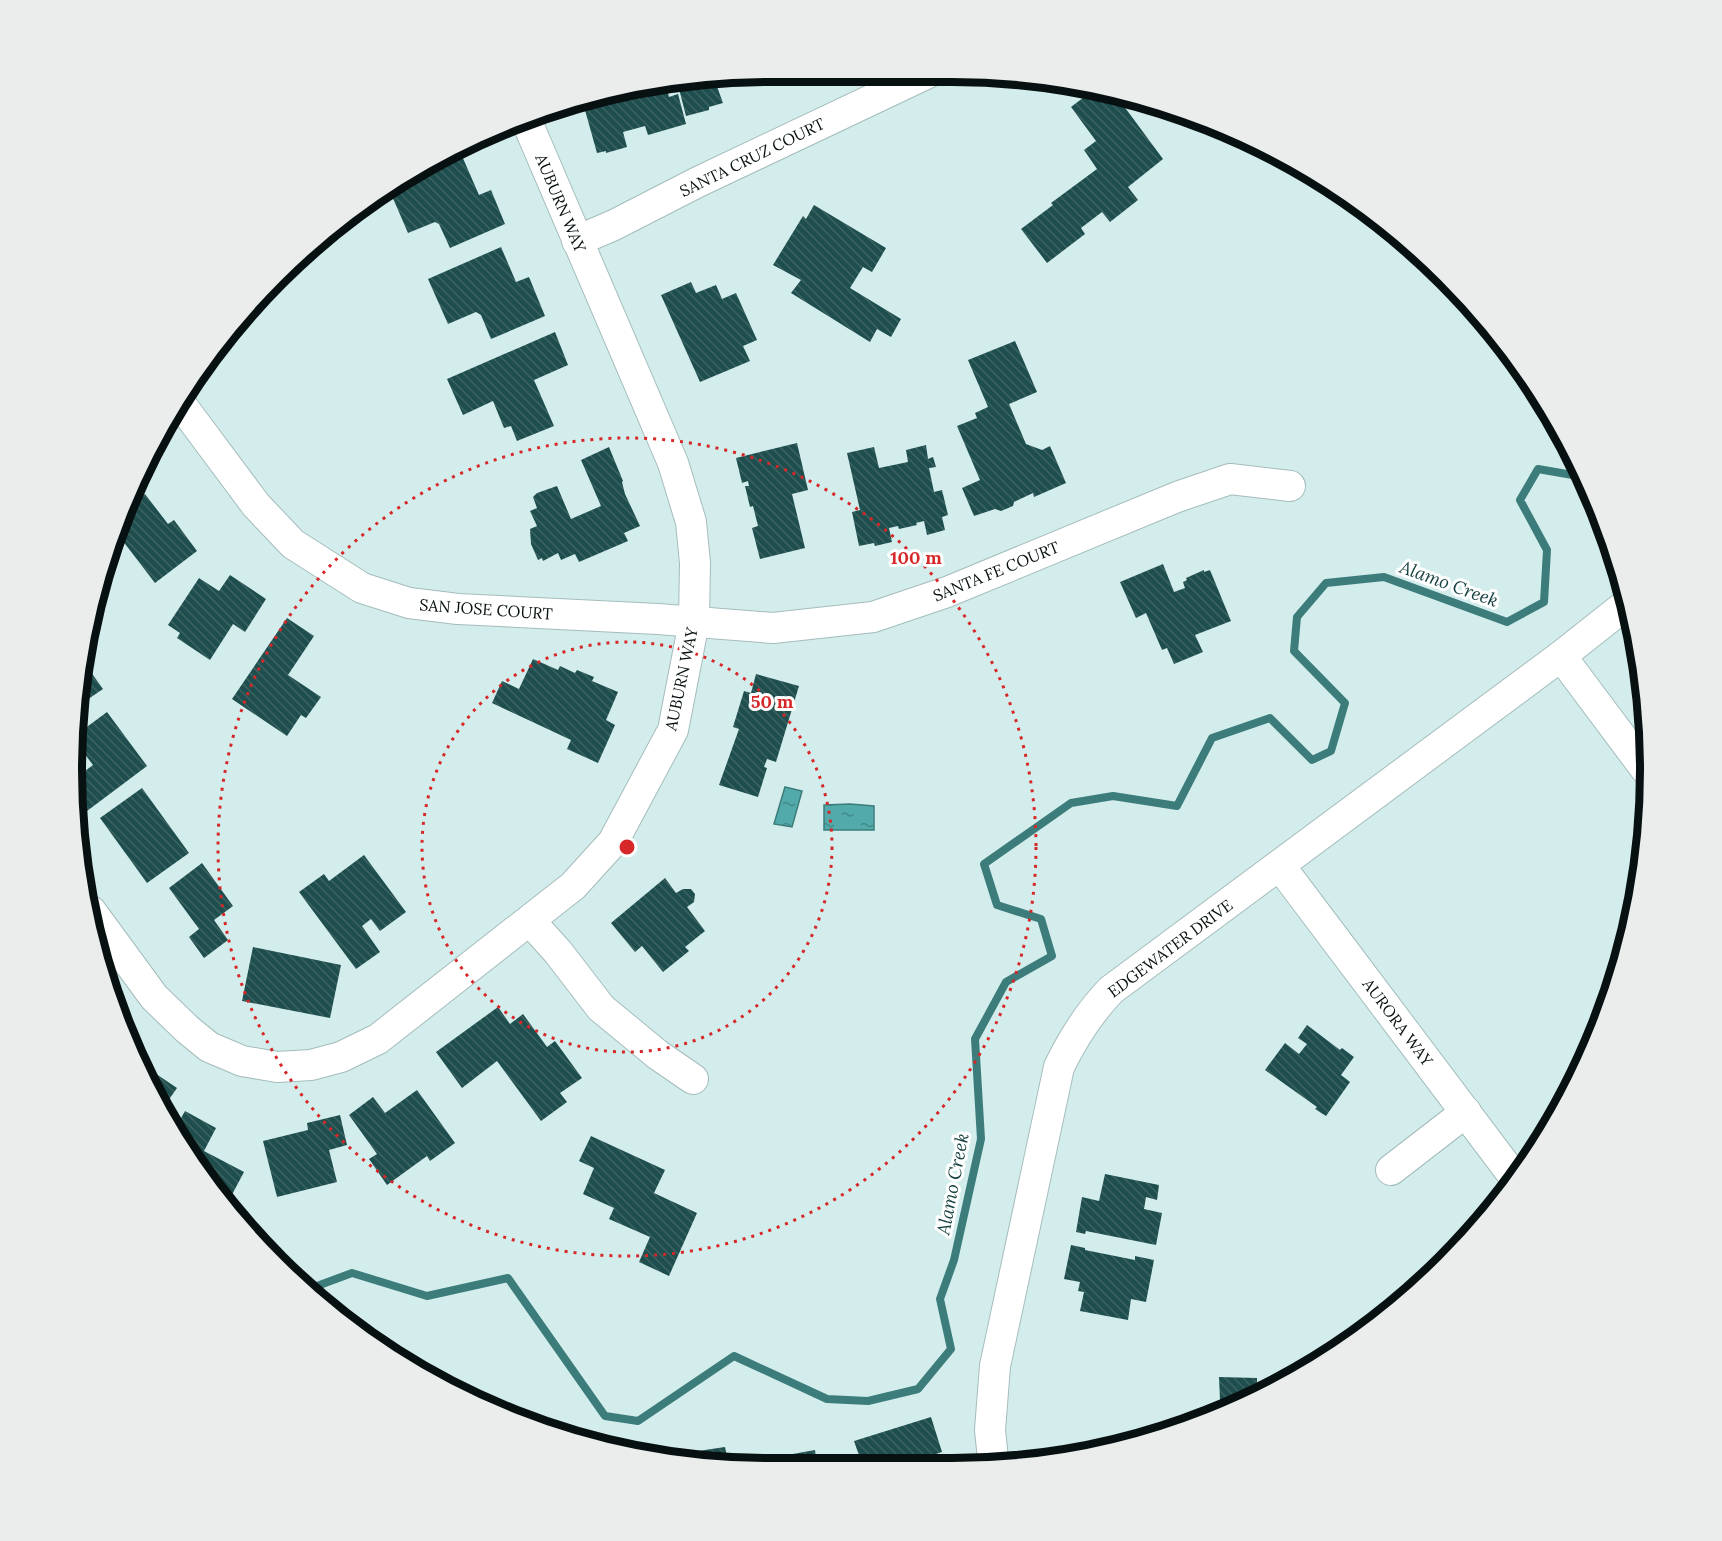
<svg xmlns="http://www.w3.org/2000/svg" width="1722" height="1541" viewBox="0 0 1722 1541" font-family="Lora,serif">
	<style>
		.water { fill: url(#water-ripples); stroke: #3c7d7c; stroke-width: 1.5 }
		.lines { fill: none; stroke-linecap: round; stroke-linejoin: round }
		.stream { stroke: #3c7d7c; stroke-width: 8 }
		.building { fill: url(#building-back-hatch) }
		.street-casing { stroke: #a4bdbc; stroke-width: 32 }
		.street { stroke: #fff; stroke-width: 30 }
		.ring { fill: none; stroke: #d62828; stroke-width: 3; stroke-dasharray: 3 6 }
		.labels { text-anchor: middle; stroke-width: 6; stroke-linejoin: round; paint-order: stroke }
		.street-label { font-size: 16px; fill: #081111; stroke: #fff }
		.water-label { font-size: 18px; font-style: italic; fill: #184241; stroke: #fff }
		.rim { fill: none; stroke: #081111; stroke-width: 8 }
		.centre { fill: #d62828; stroke: #fff; stroke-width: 3 }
		.ring-label { font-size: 18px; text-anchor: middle; font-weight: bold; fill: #d62828; stroke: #fff; stroke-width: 6; stroke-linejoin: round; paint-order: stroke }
	</style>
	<defs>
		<pattern id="water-ripples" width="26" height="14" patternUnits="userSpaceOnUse" patternTransform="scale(1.5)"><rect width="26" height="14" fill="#52abaa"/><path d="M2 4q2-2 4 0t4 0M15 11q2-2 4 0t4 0" fill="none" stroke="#428a89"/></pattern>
		<pattern id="building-back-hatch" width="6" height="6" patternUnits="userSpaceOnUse" patternTransform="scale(1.5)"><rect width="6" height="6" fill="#1e4e4d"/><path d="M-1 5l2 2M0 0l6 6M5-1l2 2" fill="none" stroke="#3c6362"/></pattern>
	</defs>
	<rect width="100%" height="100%" fill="#d3edec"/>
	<!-- water -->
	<g class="water">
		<path d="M785,787L802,791L792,827L774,824Z"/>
		<path d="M850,804L874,806V830H824V805Z"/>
	</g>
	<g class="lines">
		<!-- stream -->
		<path class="stream" d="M323,1304L317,1286L352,1273L427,1296L508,1278L605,1416L638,1421L734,1356L827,1399L868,1401L918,1389L951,1349L940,1299L954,1260L981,1139L975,1039L1006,982L1052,956L1041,919L997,905L984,864L1071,803L1113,796L1177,806L1212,738L1270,718L1312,760L1331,751L1345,703L1294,651L1297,617L1326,583L1384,577L1507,622L1544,602L1547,550L1520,500L1538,469L1584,477"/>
	</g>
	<!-- building -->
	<g class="building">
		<path d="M700,79L702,85L715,81L723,103L709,107V110L686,116L677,81Z"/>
		<path d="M665,82L669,97L678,94L686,124L648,135L645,126L623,132L627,147L606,153V151L597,153L583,103L634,85Z"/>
		<path d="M1096,88L1115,94L1163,159L1128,187L1138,200L1110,222L1102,212L1081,228L1085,234L1047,263L1021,229L1053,205L1051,203L1097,169L1084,150L1096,141L1071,107Z"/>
		<path d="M462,156L479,195L491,190L505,224L450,248L439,224L435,222L408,233L389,189L401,181Z"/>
		<path d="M814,205L886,248L872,272L863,267L850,288L901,319L891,337L877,329L870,342L791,293L801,280L773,265L803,216L806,219Z"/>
		<path d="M501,247L516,282L529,277L545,316L491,339L481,315L476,312L448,324L428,279Z"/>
		<path d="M691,282L696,293L716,285L722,299L736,293L757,340L743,346L750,361L700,382L661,295Z"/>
		<path d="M555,332L568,365L534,380L554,426L517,441L511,426L504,428L493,401L463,415L447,379Z"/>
		<path d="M1015,341L1037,392L1009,404L1026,444L1042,450L1050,446L1066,483L1034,497L1033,493L1014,502L1013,506L1001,511L995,509L974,516L962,488L980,480L957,426L977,418L975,413L988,407L968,360Z"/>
		<path d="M797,443L808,490L792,494L805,548L760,559L752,528L758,526L753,506L750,507L745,486H749L748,481L742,483L736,458Z"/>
		<path d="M926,445L928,459L933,457L936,467L929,468L934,492L942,490L948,515L942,517L945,530L927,535L924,521L916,523L917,525L899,529L898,526L889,528L892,542L875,546L874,543L859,546L852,512L860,510L847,453L874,447L879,468L908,462L906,450Z"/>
		<path d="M609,447L623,481L622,482L625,494L640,526L624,533L628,541L579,562L575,554L561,560L558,553L543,561L542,558L538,560L531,544L530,529L537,526L530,511L537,508L533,497L537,493L557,486L571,519L601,506L581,460Z"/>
		<path d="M145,494L168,524L174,520L197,551L155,583L119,536L129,506Z"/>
		<path d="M1163,564L1174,592L1185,588L1183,582L1187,580L1186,578L1204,570V572L1210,570L1231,621L1195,635L1203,652L1174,664L1167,648L1162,650L1146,613L1136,618L1120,582Z"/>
		<path d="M230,575L266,599L245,632L233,624L210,660L177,638L180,633L168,625L199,578L219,591Z"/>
		<path d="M287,618L314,636L288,675L321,697L306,718L301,715L287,736L232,699Z"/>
		<path d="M533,659L558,670L560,666L575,673L577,670L594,677L592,681L618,692L606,720L615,725L598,763L567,749L571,740L492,703L502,681L519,689Z"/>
		<path d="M88,668L103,689L78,706L82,672Z"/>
		<path d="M756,674L799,686L776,762L767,759L764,767L767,768L758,797L719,785L739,729L733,727L744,691L751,693Z"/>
		<path d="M107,712L147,766L87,811L75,795L73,780L93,765L75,741L76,735Z"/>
		<path d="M142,788L189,853L147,883L100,818Z"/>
		<path d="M364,855L406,912L380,931L371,919L362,926L380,952L356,969L299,892L324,874L329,881Z"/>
		<path d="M202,863L233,906L214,920L228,940L204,958L189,937L199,929L169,888Z"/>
		<path d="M665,878L676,893L683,889H691L695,894L694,902L687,907L705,931L685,947L689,951L663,972L642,946L635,952L611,923Z"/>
		<path d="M253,947L341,965L330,1018L242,1001Z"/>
		<path d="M498,1007L510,1024L523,1014L547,1047L555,1041L582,1078L560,1093L567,1102L541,1121L497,1061L462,1088L436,1052Z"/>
		<path d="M1307,1025L1340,1050L1342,1048L1354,1057L1341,1075L1350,1082L1326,1116L1315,1109L1317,1107L1265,1070L1285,1043L1299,1054L1307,1044L1298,1038Z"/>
		<path d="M137,1061L177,1088L163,1108L144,1080Z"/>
		<path d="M417,1090L455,1143L430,1161L427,1156L387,1185L369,1159L377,1154L349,1115L373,1097L385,1113Z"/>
		<path d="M185,1111L216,1128L204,1151L244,1172L227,1204L176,1127Z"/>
		<path d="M340,1115L347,1145L329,1150L337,1182L277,1197L263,1141L308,1130L307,1123Z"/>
		<path d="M591,1136L665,1170L654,1193L697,1213L669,1276L639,1262L650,1237L609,1219L614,1208L583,1194L594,1168L579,1161Z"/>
		<path d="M1105,1174L1159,1185L1157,1200L1146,1197L1144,1209L1162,1213L1156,1245L1086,1231L1085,1234L1076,1232L1082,1197L1099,1201Z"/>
		<path d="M1071,1245L1085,1248V1250L1135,1260V1256L1154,1260L1146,1302L1131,1299L1128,1320L1080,1311L1084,1292L1078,1291L1080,1282L1064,1279Z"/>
		<path d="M1219,1377L1257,1378V1388H1275L1260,1397L1228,1409V1400H1220Z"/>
		<path d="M931,1417L942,1452L924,1458L927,1468L863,1467L854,1441Z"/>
		<path d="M725,1447L729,1467L692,1462L699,1461L698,1451Z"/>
		<path d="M815,1450L817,1467H754L753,1461Z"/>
	</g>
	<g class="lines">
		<!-- street casing -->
		<g class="street-casing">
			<g id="street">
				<path d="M577,241L614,225L698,182L928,73"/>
				<path d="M180,403L256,505L293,544L362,588L409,603L458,609L658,619L773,628L873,617L947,592L1177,497L1230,479L1290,486"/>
				<path d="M1561,656L1647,771"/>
				<path d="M1280,866L1515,1178"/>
				<path d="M91,911L154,997L187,1029L209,1047L242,1061L277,1067L311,1065L341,1057L378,1039L573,886L613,842L673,730L694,622L695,563L691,522L673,463L527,122"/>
				<path d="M530,921L558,952L601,1008L658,1055L693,1079"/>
				<path d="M1391,1170L1466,1112"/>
				<path d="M994,1468L990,1430L995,1366L1059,1067C1073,1038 1088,1014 1111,990L1561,656L1628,603"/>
			</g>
		</g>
		<!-- street -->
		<use href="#street" class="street"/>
	</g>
	<!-- distance rings -->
	<g class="ring">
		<circle cx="627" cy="847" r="205"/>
		<circle cx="627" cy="847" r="409"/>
	</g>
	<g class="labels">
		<!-- street labels -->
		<g class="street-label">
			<text transform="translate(752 157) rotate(-26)" y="6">SANTA CRUZ COURT</text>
			<text transform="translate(561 203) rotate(67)" y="6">AUBURN WAY</text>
			<text transform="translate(996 571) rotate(-22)" y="6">SANTA FE COURT</text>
			<text transform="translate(486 609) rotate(4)" y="6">SAN JOSE COURT</text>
			<text transform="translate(681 679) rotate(-78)" y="6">AUBURN WAY</text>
			<text transform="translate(1170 948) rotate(-37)" y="6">EDGEWATER DRIVE</text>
			<text transform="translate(1398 1022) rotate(53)" y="6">AURORA WAY</text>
		</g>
		<!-- water labels -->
		<g class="water-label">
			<text transform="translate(1449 584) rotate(20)" y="6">Alamo Creek</text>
			<text transform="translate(953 1184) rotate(-79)" y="6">Alamo Creek</text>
		</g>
	</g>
	<!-- crop -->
	<path d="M0 0H1722V1541H0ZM770 82H952A688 688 0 0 1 1640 770V770A688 688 0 0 1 952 1458H770A688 688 0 0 1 82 770V770A688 688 0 0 1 770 82Z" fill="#ebecec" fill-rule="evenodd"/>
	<path class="rim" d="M770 82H952A688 688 0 0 1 1640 770V770A688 688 0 0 1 952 1458H770A688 688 0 0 1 82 770V770A688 688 0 0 1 770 82Z"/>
	<circle cx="627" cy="847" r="9" class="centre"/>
	<g class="ring-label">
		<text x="916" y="564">100 m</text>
		<text x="772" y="708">50 m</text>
	</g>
</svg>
